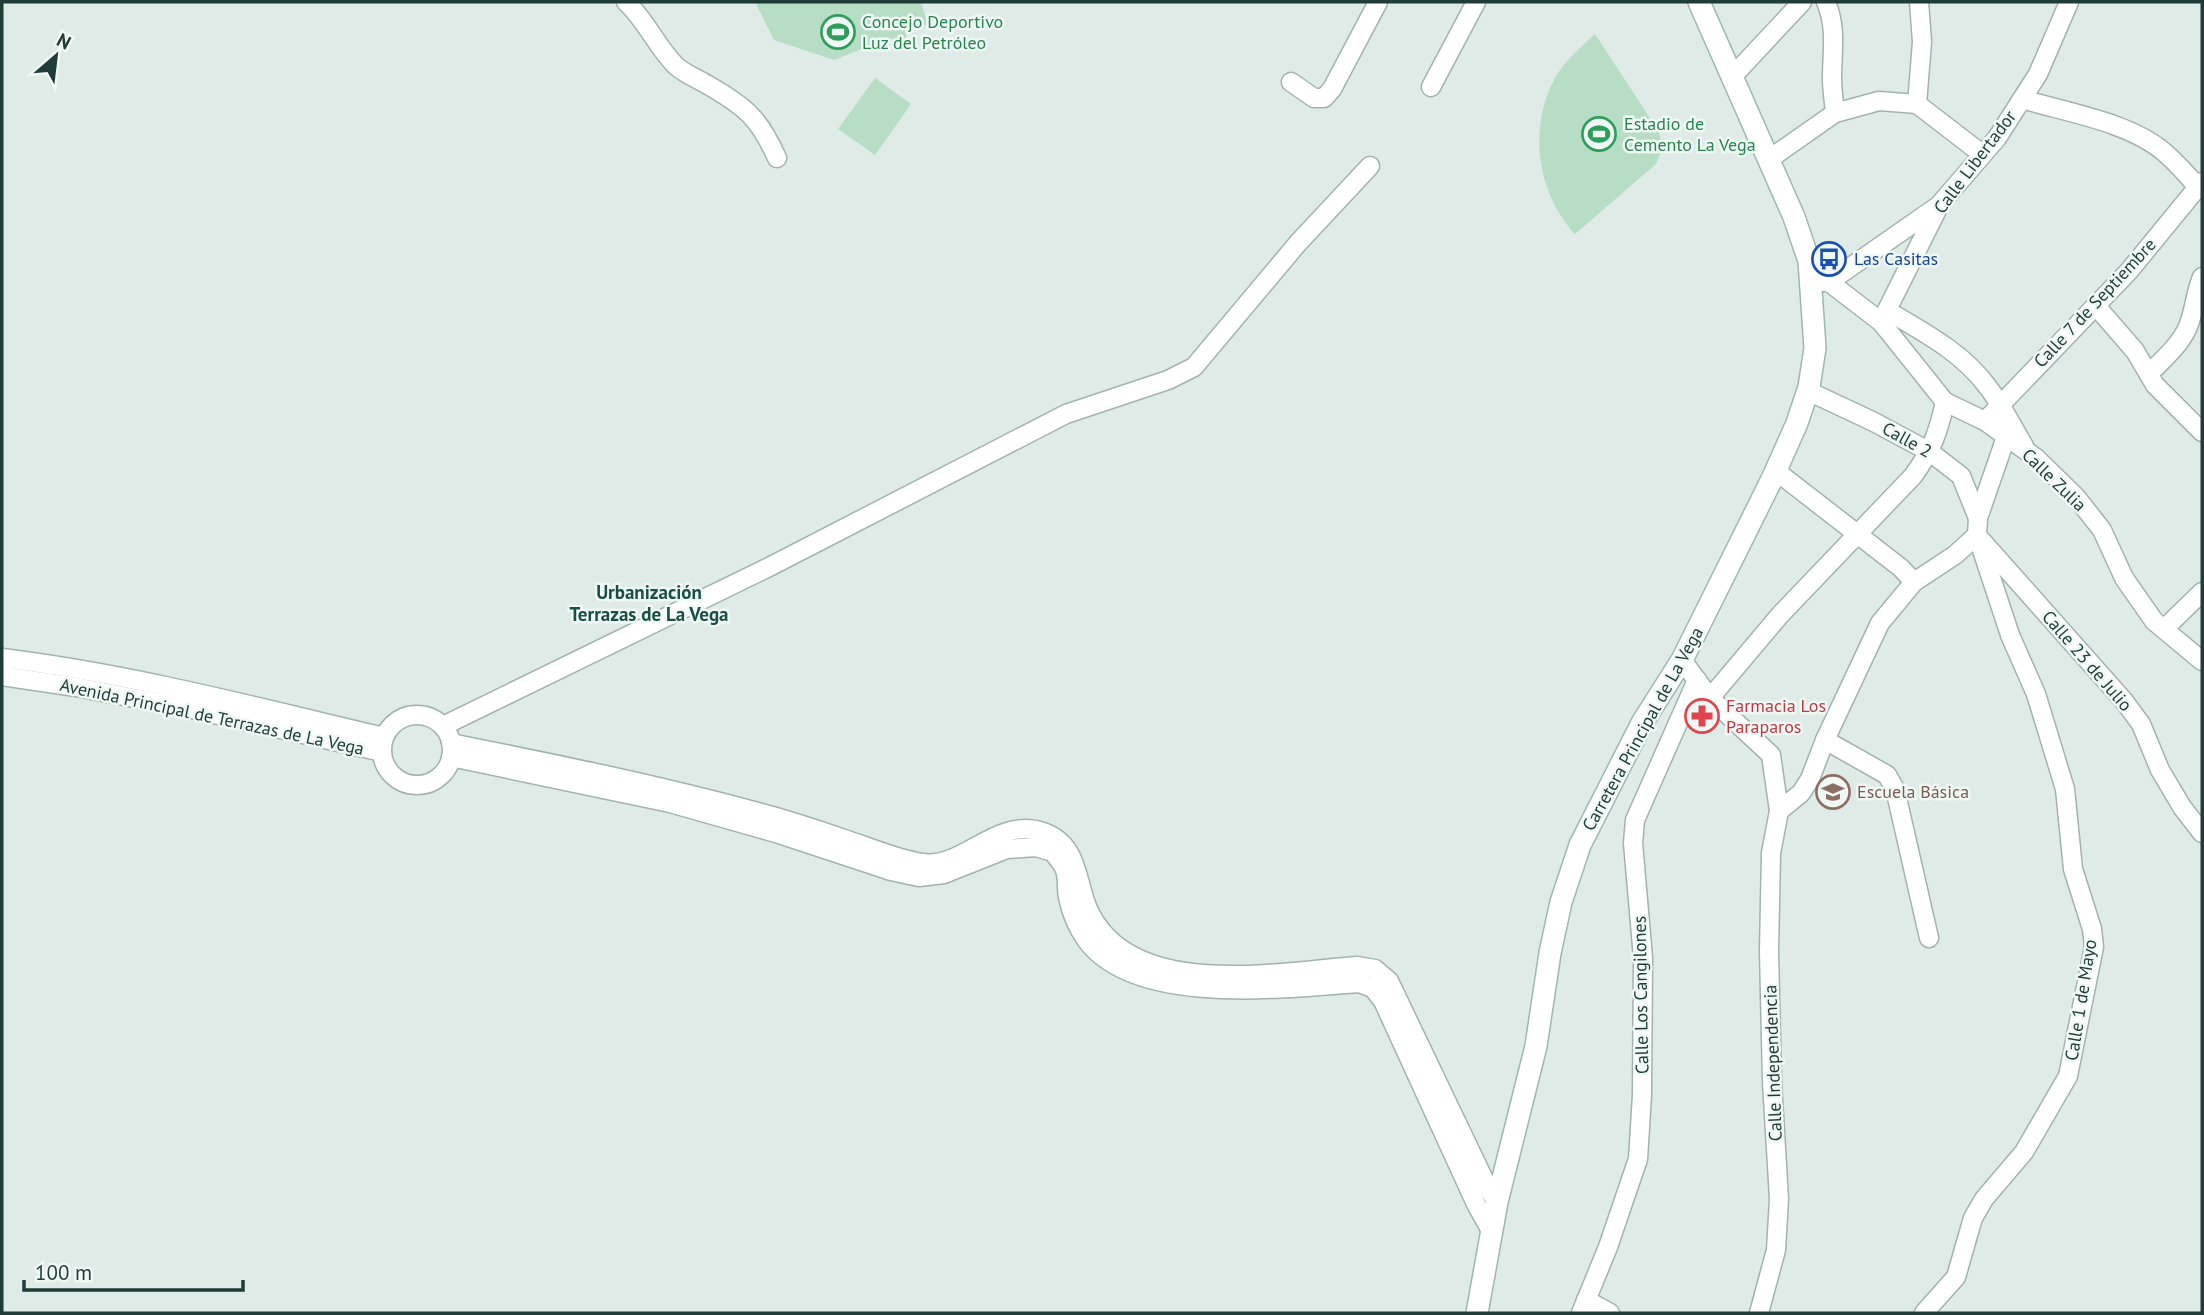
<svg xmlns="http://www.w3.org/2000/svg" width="2204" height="1315" viewBox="0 0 2204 1315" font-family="'PT Sans',sans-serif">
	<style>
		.green { fill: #b7dec5 }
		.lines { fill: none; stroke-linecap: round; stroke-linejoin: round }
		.street-casing { stroke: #a2b3af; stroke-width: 21 }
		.secondary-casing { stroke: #9db8b1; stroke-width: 24 }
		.street { stroke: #fff; stroke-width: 18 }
		.secondary { stroke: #fff; stroke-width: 21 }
		.labels { text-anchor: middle; stroke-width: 5; stroke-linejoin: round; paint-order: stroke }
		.leisure-label { font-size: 18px; fill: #27864d; stroke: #f0f8f5; text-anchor: start }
		.street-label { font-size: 18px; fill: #1f3c38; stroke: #f0f8f5 }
		.transit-label { font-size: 18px; fill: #164399; stroke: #f0f8f5; text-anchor: start }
		.health-label { font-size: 18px; fill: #be3a42; stroke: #f0f8f5; text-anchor: start }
		.education-label { font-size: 18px; fill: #785e54; stroke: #f0f8f5; text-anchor: start }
		.neighbourhood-label { font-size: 19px; font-weight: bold; fill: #1a4f48; stroke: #f0f8f5 }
	</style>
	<rect width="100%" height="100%" fill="#dfebe7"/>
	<!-- green -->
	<g class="green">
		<path d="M755,2H921L928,24L906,32V38L887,39L834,60L774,40Z"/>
		<path d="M1595,34L1659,132L1662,149L1656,164L1575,234C1536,192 1527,123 1558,73C1568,58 1582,46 1595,34Z"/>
		<path d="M875,78L911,104L875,155L838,129Z"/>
	</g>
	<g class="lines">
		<!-- street casing -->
		<g class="street-casing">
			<g id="street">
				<path d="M626,2C646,20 656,46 676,66C685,74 698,79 708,85C746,107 759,118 777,158"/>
				<path d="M1826,2C1837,28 1832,51 1832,79C1832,90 1834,102 1835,113"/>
				<path d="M1919,2L1922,42L1917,104L1982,154"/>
				<path d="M1731,78L1802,2"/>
				<path d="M1291,82L1314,98H1324L1332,89L1378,2"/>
				<path d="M1431,87L1476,2"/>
				<path d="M2022,99C2065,112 2129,122 2164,152C2176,162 2187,175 2198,187"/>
				<path d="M1768,160L1835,113L1879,101L1917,104"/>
				<path d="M1810,282H1829L1881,322L1945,402L1985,421L2036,458L2076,497L2102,530L2124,578L2154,621L2202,661"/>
				<path d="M1829,282L1938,206"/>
				<path d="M2096,306L2135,351L2155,385L2202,432"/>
				<path d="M1888,311C1923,332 1962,352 1987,386C2002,405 2012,426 2024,446"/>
				<path d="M1881,322L1940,204L1997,138L2038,74L2069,2"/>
				<path d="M2149,374C2164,358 2184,342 2190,321C2195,306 2196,291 2202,277"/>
				<path d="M1808,391L1874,422L1930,452L1961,476L1978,518"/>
				<path d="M1985,421L2129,271L2202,182"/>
				<path d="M1776,471L1901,568L1914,582"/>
				<path d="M1981,540L2124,701L2141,724L2160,770L2182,807L2202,833"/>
				<path d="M2164,629L2202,592"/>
				<path d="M2,658C132,674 257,707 384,737"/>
				<path d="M1682,660L1710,698L1771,755L1779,811L1771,853L1769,951L1772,1082L1779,1199L1776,1250L1759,1313"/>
				<path d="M2,676L76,687L192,709L382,752"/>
				<path d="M1710,698L1780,615L1913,476C1932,450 1938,433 1945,402"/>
				<circle cx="417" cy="750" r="35"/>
				<path d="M443,726L771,566L1066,414L1168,380L1194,367L1298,243L1370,166"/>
				<path d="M1825,740L1887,775L1895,789L1929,938"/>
				<path d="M451,743C555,764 659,785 761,813C796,822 829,834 862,845C882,852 902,860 923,863C963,869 997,816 1043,832C1075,843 1076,873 1085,901C1120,1003 1275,972 1357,966L1375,969L1389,981L1489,1190L1497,1202"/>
				<path d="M451,757L670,803L776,833L891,871L919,877L944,874L1007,849L1036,847L1053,852C1057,858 1063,864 1065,870C1068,878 1066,889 1068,897C1071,913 1077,927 1087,941C1136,1007 1286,988 1359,983L1373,988L1383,1001L1476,1204L1491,1231"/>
				<path d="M1779,811L1801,793L1810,779L1825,740L1880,623L1914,582L1955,555L1977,535"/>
				<path d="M1586,1300L1610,1313"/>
				<path d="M1581,1313L1608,1247L1638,1159L1642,1095L1643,958L1633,843L1635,820L1697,680"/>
				<path d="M1924,1313L1956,1277L1973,1218L1984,1199L2024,1152L2068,1076L2094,947L2092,929L2073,869L2065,789L2036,694L2010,635L1977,535L1978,518L2006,437"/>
			</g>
		</g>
		<!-- secondary casing -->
		<g class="secondary-casing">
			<path id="secondary" d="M1477,1313L1497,1202L1536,1046L1550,953L1561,902L1580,845L1642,723L1682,660L1773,477L1797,423L1809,387L1815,348L1809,261L1794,217L1699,2"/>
		</g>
		<!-- street -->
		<use href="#street" class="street"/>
		<!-- secondary -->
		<use href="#secondary" class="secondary"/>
	</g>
	<!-- icons -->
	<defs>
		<g id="stadium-ring" transform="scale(1.75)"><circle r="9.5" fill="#f0f8f5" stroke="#2e9e5b" stroke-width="1.5"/><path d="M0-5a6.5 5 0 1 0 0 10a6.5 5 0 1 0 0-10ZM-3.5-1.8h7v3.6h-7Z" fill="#2e9e5b"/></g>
		<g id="bus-ring" transform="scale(1.75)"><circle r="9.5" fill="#f0f8f5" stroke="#1a4fb4" stroke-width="1.5"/><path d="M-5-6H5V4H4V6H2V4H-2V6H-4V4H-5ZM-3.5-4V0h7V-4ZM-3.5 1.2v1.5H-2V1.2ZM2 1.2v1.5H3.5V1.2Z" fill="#1a4fb4"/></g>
		<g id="pharmacy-ring" transform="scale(1.75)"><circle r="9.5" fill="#f0f8f5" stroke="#e0444e" stroke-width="1.5"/><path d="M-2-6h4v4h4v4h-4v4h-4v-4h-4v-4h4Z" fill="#e0444e"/></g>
		<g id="school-ring" transform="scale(1.75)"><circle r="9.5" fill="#f0f8f5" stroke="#8d6e63" stroke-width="1.5"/><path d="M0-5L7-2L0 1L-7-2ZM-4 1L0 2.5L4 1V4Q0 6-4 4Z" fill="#8d6e63"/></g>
	</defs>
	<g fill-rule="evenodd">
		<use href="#stadium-ring" x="838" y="32"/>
		<use href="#stadium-ring" x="1599" y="134"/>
		<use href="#bus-ring" x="1829" y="259"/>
		<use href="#pharmacy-ring" x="1702" y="716"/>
		<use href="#school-ring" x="1833" y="792"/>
	</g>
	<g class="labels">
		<!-- leisure labels -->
		<g class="leisure-label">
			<text x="862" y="28">Concejo Deportivo<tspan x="862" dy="21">Luz del Petróleo</tspan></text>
			<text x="1624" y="130">Estadio de<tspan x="1624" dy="21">Cemento La Vega</tspan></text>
		</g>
		<!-- street labels -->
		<g class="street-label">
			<text transform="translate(1975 162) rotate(-53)" y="6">Calle Libertador</text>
			<text transform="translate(2095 303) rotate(-47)" y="6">Calle 7 de Septiembre</text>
			<text transform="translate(1907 440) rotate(29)" y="6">Calle 2</text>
			<text transform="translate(2054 480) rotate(44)" y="6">Calle Zulia</text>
			<text transform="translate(2087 661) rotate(49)" y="6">Calle 23 de Julio</text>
			<text transform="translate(212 717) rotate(12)" y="6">Avenida Principal de Terrazas de La Vega</text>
			<text transform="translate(1643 729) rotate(-61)" y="6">Carretera Principal de La Vega</text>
			<text transform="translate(1641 995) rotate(-91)" y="6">Calle Los Cangilones</text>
			<text transform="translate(2081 1000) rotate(-81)" y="6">Calle 1 de Mayo</text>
			<text transform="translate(1773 1063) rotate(-92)" y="6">Calle Independencia</text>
		</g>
		<!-- transit labels -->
		<g class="transit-label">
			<text x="1854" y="265">Las Casitas</text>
		</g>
		<!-- health labels -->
		<g class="health-label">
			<text x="1726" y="712">Farmacia Los<tspan x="1726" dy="21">Paraparos</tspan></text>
		</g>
		<!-- education labels -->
		<g class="education-label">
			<text x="1857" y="798">Escuela Básica</text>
		</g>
		<!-- neighbourhood labels -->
		<g class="neighbourhood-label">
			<text x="649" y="599">Urbanización<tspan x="649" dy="22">Terrazas de La Vega</tspan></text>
		</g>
	</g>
	<!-- border -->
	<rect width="2204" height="1315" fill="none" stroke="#1f3c38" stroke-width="7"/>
	<!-- north arrow -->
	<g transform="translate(56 56) rotate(28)" stroke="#f0f8f5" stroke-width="5" paint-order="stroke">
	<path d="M0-5L12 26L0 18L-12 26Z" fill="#1f3c38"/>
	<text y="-10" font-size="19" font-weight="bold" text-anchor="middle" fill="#1f3c38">N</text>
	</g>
	<!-- scale -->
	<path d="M24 1280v10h219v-10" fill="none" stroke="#1f3c38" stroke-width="3.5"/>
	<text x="35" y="1280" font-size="21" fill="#1f3c38" stroke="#f0f8f5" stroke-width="5" paint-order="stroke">100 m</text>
</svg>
